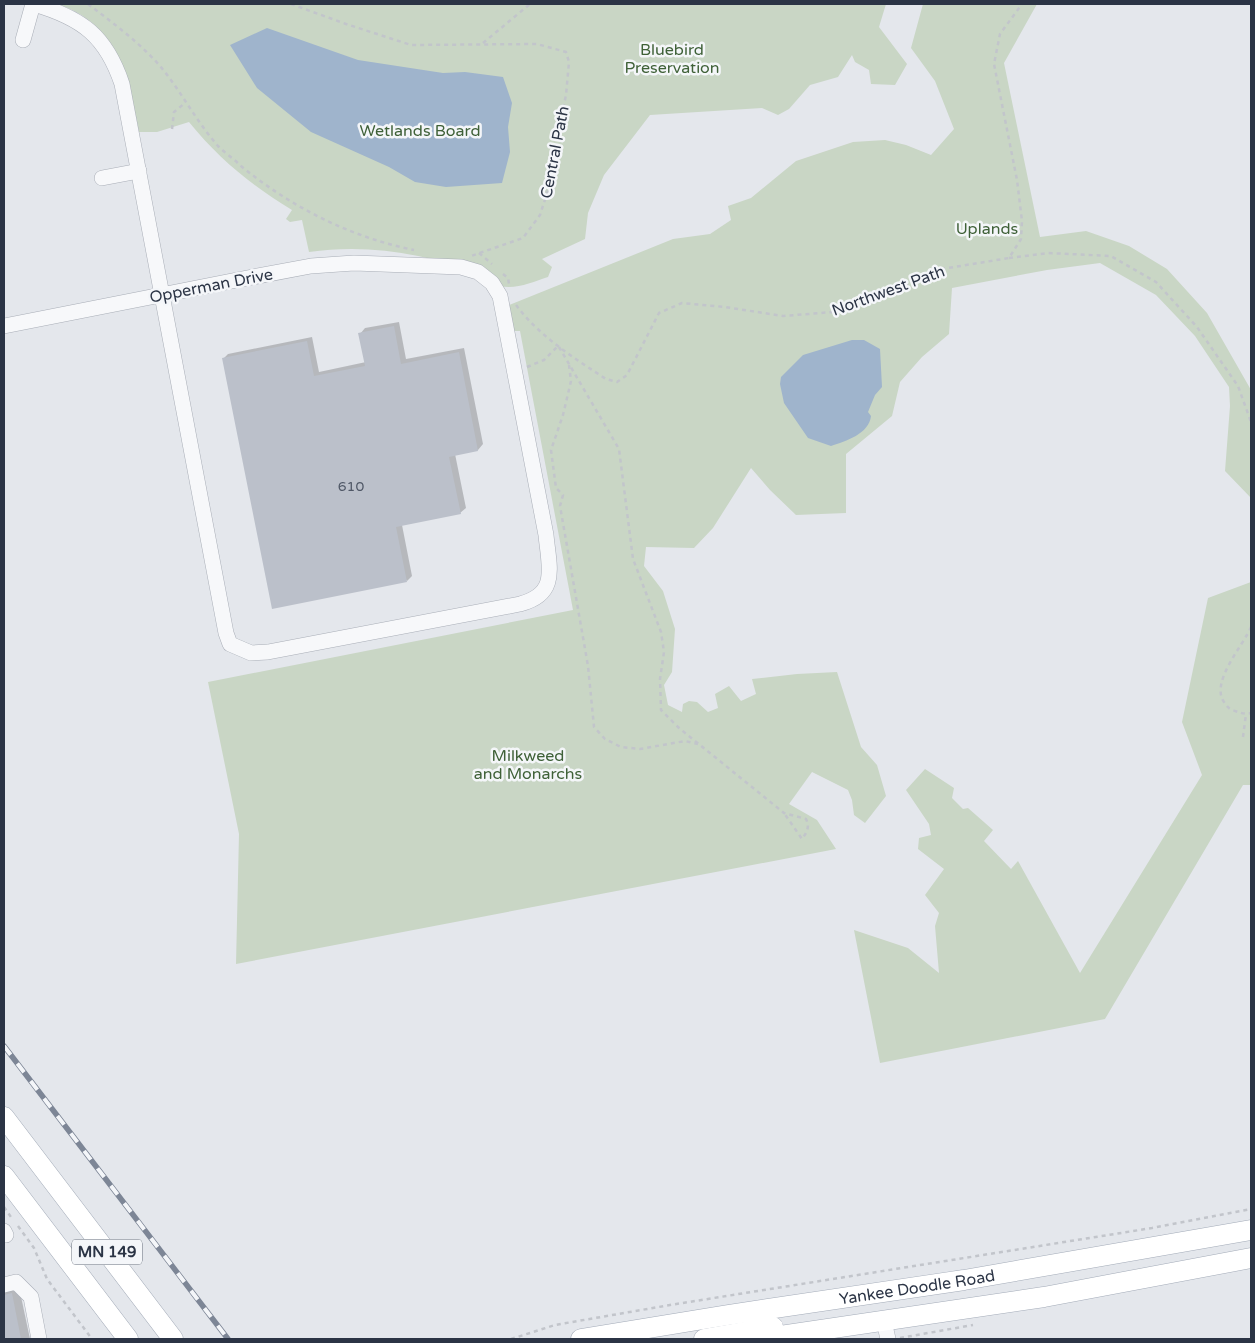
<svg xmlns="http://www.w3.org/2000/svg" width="1255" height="1343" viewBox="0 0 1255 1343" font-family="'Varela Round',sans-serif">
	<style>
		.green { fill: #c9d6c5 }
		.water { fill: #9fb4cc }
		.shadow { fill: #0003 }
		.building { fill: #bbc0ca }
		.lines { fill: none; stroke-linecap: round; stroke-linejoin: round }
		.minor-casing { stroke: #a9aeb7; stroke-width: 16 }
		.major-casing { stroke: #a3abb8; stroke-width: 21 }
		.path { stroke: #c2c5cb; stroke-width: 2.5; stroke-dasharray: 4 4; stroke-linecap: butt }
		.minor { stroke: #f7f8fa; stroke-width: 15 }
		.major { stroke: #fff; stroke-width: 20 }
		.rail-casing { stroke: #7d8696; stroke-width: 5.5 }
		.rail { stroke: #f4f6f9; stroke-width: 4; stroke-dasharray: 11; stroke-linecap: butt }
		.labels { text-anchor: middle; stroke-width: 5; stroke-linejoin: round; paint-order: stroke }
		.number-label { font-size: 14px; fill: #4f5766 }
		.shield { fill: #f4f6f9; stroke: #676e7b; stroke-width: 1 }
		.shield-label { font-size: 15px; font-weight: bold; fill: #2b3445 }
		.park-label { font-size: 16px; fill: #3f6138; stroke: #f4f6f9 }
		.street-label { font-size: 16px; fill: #2b3445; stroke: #f4f6f9 }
	</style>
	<rect width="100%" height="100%" fill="#e4e7ec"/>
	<!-- green -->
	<g class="green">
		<path d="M57,4H886L879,27L907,64L895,85L871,84L869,70L855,62L852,55L838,77L810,85L789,109L778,115L762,108L650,115L604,175L588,213L585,239L542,259L552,267L548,277C533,282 515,290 500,286C478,282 454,265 431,259C391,249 350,246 309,252L302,220L290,222L286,219L292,210C251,185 219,159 189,122L157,132H139C129,77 117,23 57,4Z"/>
		<path d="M923,4H1037L1004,63L1040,237L1086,231L1129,246L1167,269L1207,313L1251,390V498L1225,471L1230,406L1229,387L1195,336L1156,295L1100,263L1047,270L952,288L949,334L922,357L900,382L892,416L846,454V513L796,515L770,490L751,468L713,528L694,548L646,547L644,566L663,591L675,629L672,672L664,685L668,705L682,712L683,704L689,701L697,702L708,712L718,708L715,694L729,686L741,701L756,694L752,679L797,674L837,672L861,747L877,765L886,796L865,823L854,815L852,800L848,790L812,772L789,804L817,820L836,849L236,964L239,834L208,682L573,610L520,331H512L507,306L673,239L710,234L731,220L728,206L751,198L796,161L853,142L885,140L906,145L931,155L954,129L935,81L911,48Z"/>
		<path d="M1251,582V785H1243L1105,1019L880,1063L854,930L908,948L939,973L935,926L939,913L925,895L944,869L918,849L919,838L931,835L929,824L906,790L925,769L954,788L952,798L963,809L968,808L993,830L984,841L1011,869L1018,861L1080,973L1202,775L1182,722L1208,598Z"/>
	</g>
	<!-- water -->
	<g class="water">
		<path d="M267,28L358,60L443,73L465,72L503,77L512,103L508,127L510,152L502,183L446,187L415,182L389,167L311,132L257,88L230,45Z"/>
		<path d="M852,340H864L880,349L882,387L875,395L868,412L871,416C869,434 846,441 831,446L808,438L784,403L780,384L781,377L803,355Z"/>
	</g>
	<!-- shadow -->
	<g class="shadow">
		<path d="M399,322L406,359L464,348L483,444L478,450L455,454L466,508L460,513L402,525L412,576L407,581L223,359L228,354L312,337L319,372L366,362L360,334L365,328Z"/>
		<path d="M19,1287L30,1339H4V1290Z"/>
	</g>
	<!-- building -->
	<g class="building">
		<path d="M394,326L401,364L459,352L478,451L449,457L461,514L396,527L407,582L272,609L222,358L307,341L314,376L365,366L358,333Z"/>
		<path d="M12,1293L21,1339H4V1295Z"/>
	</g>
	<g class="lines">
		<!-- minor casing -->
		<g class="minor-casing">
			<g id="minor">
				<path d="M23,40L33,4"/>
				<path d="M102,178L139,171"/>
				<path d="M4,326L242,279L311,266L354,263L461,267L478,272L492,283L500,296L546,535C549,567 559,594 520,604L268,652L251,653L230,644L226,633L122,84C106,36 82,18 34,4"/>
				<path d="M4,1231L6,1235H4"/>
				<path d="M4,1285L16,1282L31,1297L39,1339"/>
				<path d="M884,1321L888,1339"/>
			</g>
		</g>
		<!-- major casing -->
		<g class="major-casing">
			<g id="major">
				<path d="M4,1117L173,1339"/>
				<path d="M4,1176L128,1339"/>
				<path id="s1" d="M581,1339L728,1315L964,1280L1251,1230"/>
				<path d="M704,1339L773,1327"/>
				<path d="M759,1339L1044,1297L1251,1258"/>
			</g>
		</g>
		<!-- path -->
		<g class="path">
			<path d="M88,4C113,23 139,42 160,66C181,91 196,121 218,146C225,153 234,159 241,166C291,207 350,237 414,250"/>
			<path d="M291,4L346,24L411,45L537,44L566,52L569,62L566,95L556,142L550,184L540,215L523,238L471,256"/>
			<path d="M483,43L530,4"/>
			<path d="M172,129L174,112L185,103"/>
			<path d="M479,253L492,264"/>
			<path d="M1009,258L1048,253L1111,256L1156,282L1197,327L1238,386L1251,422"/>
			<path d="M503,274L508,278L509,284"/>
			<path d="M516,305C540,337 574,358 606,379L617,382L627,375L659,313L682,303L725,307L783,316L833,312L881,295L942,269L1009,258L1021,239L1022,221L1017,180L994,64L1000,34L1022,4"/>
			<path d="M559,347L619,449L633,559L661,632L664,652L660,679L661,710L679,728L784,813L806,819C810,827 807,832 802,839L784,813"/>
			<path d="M569,365L571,381L563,415L551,450L556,488L563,495L560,506L588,666L594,727L605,739L621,747L640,749L685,741L698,744"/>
			<path d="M527,367L544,360L558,346"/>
			<path d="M1251,627C1243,646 1210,682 1224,702C1227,706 1228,708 1232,710C1239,712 1244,715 1251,713"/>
			<path d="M1243,737L1246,714"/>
			<path d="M4,1207L13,1220"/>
			<path d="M18,1226L34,1248L47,1279L92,1339"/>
			<path d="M900,1338L973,1325"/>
			<path d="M511,1339L555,1325L670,1305L1152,1228L1251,1209"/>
		</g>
		<!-- minor -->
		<use href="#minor" class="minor"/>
		<!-- major -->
		<use href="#major" class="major"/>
		<!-- rail casing -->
		<g class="rail-casing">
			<path id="rail" d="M4,1046L228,1339"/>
		</g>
		<!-- rail -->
		<use href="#rail" class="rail"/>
	</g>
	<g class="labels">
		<!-- number labels -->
		<g class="number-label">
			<text x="351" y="491">610</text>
		</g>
		<!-- shield labels -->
		<rect class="shield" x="72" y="1239.5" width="70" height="25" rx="4"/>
		<g class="shield-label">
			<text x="107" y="1257">MN 149</text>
		</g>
		<!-- park labels -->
		<g class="park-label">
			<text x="672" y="55">Bluebird<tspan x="672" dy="18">Preservation</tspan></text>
			<text x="420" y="136">Wetlands Board</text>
			<text x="987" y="234">Uplands</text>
			<text x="528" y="761">Milkweed<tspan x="528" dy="18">and Monarchs</tspan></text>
		</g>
		<!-- street labels -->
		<g class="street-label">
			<text transform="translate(554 152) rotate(-79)" y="6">Central Path</text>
			<text transform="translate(211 285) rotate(-11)" y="6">Opperman Drive</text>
			<text transform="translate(888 290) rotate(-20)" y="6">Northwest Path</text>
			<text dy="6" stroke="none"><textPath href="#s1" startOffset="340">Yankee Doodle Road</textPath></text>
		</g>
	</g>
	<!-- border -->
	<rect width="1255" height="1343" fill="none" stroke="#2b3445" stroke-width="10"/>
</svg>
